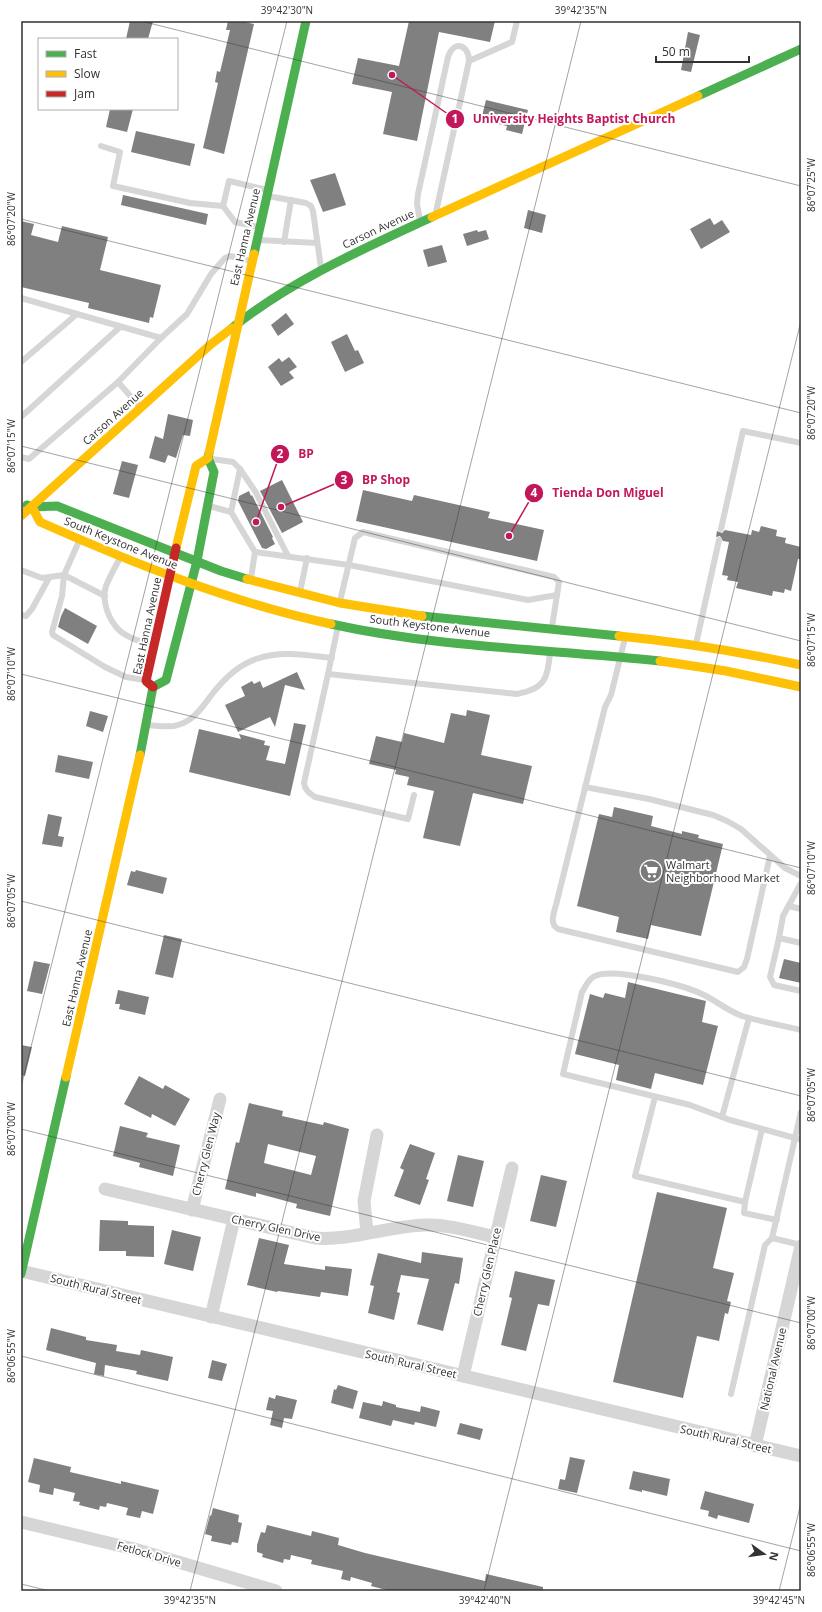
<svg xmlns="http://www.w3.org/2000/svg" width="822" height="1612" viewBox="0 0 822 1612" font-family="'Open Sans',sans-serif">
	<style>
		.building { fill: #808080; fill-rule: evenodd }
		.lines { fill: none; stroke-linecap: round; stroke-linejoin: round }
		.lane { stroke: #d6d6d6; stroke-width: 6 }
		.street { stroke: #d6d6d6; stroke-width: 13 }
		.fast { stroke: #4caf50; stroke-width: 9 }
		.slow { stroke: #ffc107; stroke-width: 9 }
		.jam { stroke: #c62828; stroke-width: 9 }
		.ticks { fill: none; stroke: #323232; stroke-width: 1; stroke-opacity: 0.45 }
		.labels { text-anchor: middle; stroke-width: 4; stroke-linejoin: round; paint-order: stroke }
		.street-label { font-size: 11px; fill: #323232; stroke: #fff }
		.poi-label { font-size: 11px; fill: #323232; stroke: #fff; text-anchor: start }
		.leader { fill: none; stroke: #c2185b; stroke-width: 1.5 }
		.callout-dot { fill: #c2185b; stroke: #fff; stroke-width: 1.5 }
		.mark-label { font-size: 12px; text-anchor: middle; font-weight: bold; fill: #fff }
		.callout-label { font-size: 12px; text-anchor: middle; font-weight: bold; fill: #c2185b; stroke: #fff; stroke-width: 4; stroke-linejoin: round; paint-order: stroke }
		.neatline { fill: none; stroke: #323232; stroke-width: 1.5 }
		.ticks-label { font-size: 10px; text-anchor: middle; fill: #323232 }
	</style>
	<rect width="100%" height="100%" fill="#fff"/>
	<!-- building -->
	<g class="building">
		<path d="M130,21H153L148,39H126Z"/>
		<path d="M228,21H240L254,24L224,154L203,148L218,83L215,82L217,71L220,72L230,30H226Z"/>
		<path d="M409,21H495L490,42L439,32L417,141L383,134L392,92L352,84L358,58L399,66Z"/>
		<path d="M688,32L700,35L691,72L681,70Z"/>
		<path d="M486,100L528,110L522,134L506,130L507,126L481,120Z"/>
		<path d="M110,109H133L127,132L106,127Z"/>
		<path d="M136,131L195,144L190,166L131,152Z"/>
		<path d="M335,173L346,205L323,212L310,180Z"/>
		<path d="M123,195L208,214L206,225L121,205Z"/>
		<path d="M528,210L546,215L542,233L524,228Z"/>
		<path d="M710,218L714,225L722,220L730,232L701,249L690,229Z"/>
		<path d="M21,221L34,224L31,235L58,242L62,226L108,237L100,270L161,285L153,318L150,317L149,323L88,308L89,303L21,287Z"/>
		<path d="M477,230L478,232L486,230L489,239L467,246L463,234Z"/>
		<path d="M442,245L447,262L428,267L423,250Z"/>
		<path d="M286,313L294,324L278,336L271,325Z"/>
		<path d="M347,334L355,351L358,350L364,363L345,372L331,342Z"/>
		<path d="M289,357L297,367L289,372L294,378L281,386L268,367L279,358L282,362Z"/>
		<path d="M168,414L193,420L190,436L183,435L176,458L168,455L165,463L149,458L155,436L163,439Z"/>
		<path d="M122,461L138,465L129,498L113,494Z"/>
		<path d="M282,480L303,522L282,533L260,491Z"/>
		<path d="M363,490L412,501L414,495L490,512L488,518L544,530L537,561L356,521Z"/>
		<path d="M249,491L251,496L252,495L273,537L272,538L275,544L266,549L262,548L238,501L239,496Z"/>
		<path d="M761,526L777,530L776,536L786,538L785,543L801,547V559H798L791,591L785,589L784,593L773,591L772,596L736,588L738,582L727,580L728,576L722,575L729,542L723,541L720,536L716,537L717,531L722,533L725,530L751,535L752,530L759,532Z"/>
		<path d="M65,608L97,626L88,644L58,627L61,616Z"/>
		<path d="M297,672L305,690L285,685L275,727L270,717L238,732L225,705L245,696L241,687L252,681L254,684L260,681L263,688Z"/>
		<path d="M467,710L490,715L481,755L532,766L523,804L473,793L460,846L423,838L434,791L407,785L409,777L395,774L396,770L369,764L376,736L402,742L404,733L444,743L451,713L466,716Z"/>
		<path d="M90,711L108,716L103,732L86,726Z"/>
		<path d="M294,723L306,725L290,796L189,772L199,729L241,739L239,734L265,741L264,745L270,746L266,760L285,764Z"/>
		<path d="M58,755L93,762L89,779L55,772Z"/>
		<path d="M614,807L653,816L651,826L682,834V831L699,835L698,838L723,844L701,936L651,925L648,939L616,932L619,917L577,906L599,814L612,817Z"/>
		<path d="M48,814L62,817L58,836L64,837L62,847L42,844Z"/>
		<path d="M136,870L167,878L163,894L127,885L131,871L135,872Z"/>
		<path d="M164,935L182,939L173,978L155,974Z"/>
		<path d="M784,959L801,963V983L779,978Z"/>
		<path d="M34,961L50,964L42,994L27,991Z"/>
		<path d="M628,982L706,1001L702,1022L718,1026L703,1085L655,1073L651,1089L616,1080L619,1065L575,1054L590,994L603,998L605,993L625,998Z"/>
		<path d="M118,990L149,997L145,1015L119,1009L120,1004H115Z"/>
		<path d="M21,1045L32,1047L25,1076L21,1075Z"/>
		<path d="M139,1076L163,1089L165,1085L190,1099L175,1126L152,1114L151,1118L124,1104Z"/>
		<path d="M249,1103L283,1111L282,1116L323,1125L324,1122L349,1129L330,1216L296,1208L297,1204L256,1193V1197L225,1189L236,1142L239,1143ZM268,1144L316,1156L311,1175L264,1163Z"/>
		<path d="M120,1126L148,1133L146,1137L180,1145L173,1176L139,1167L140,1163L113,1156Z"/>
		<path d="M410,1144L435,1153L426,1179L429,1180L420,1205L394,1196L404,1170L400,1168Z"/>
		<path d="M458,1155L484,1161L473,1207L447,1201Z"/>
		<path d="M541,1175L567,1181L556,1227L530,1221Z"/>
		<path d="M657,1192L727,1208L713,1268L734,1273L727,1301L731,1302L728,1314L725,1313L719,1341L697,1336L683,1398L613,1382Z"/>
		<path d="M100,1220L128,1221V1225L154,1226V1257L126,1256V1251H99Z"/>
		<path d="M172,1230L201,1237L193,1271L164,1264Z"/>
		<path d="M259,1238L289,1245L284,1264L325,1270V1266L352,1269L348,1296L321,1292L320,1297L278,1291L277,1292L247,1285Z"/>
		<path d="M422,1252L463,1258L459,1284L455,1283L443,1331L417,1324L429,1279L401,1275L397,1292L400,1293L394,1320L368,1313L374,1286L370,1285L378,1253L421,1263Z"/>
		<path d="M515,1271L555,1280L549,1306L538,1304L526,1351L501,1345L512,1298L509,1297Z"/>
		<path d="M51,1328L86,1337V1340L117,1345L116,1351L140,1355L141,1350L173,1357L168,1381L136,1374L137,1371L105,1365L104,1376L94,1374L96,1363L46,1350Z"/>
		<path d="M212,1360L227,1364L222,1381L208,1378Z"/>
		<path d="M338,1385L358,1391L353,1409L331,1403L334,1389L336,1390Z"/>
		<path d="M276,1395L297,1400L292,1419L284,1418L282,1428L270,1425L273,1411L266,1410L269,1397L275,1399Z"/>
		<path d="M383,1401L396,1405V1407L420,1412L421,1406L440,1411L436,1427L415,1422L414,1425L393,1420L391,1426L359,1418L363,1402L382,1406Z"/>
		<path d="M460,1423L483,1429L480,1440L457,1434Z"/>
		<path d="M570,1457L585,1460L577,1493L558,1489L560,1479L565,1480Z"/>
		<path d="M34,1458L71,1467L70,1472L121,1484V1481L159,1490L153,1514L142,1511L140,1518L126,1515L128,1508L107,1503L106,1507L100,1506L99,1510L79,1505L80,1502L73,1501L75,1493L54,1488L53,1495L39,1492L40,1485L28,1482Z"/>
		<path d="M633,1471L670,1479L667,1496L642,1490V1492L629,1489Z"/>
		<path d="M705,1491L754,1504L749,1523L718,1515L717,1519L708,1516L709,1511L700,1509Z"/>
		<path d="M213,1508L239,1515L238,1522L242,1523L238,1543L232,1542L231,1545L211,1541L212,1536L205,1534L210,1515L211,1516Z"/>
		<path d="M267,1525L311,1536L312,1531L339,1538L338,1545L365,1553L485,1581L486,1574L543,1587V1591H390L371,1586L372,1583L351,1577L350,1581L341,1579L343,1571L311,1564L312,1560L291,1555L290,1560L284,1559L283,1563L262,1557L263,1554L257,1552V1545L261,1532L265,1533Z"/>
	</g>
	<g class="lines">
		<!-- lane -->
		<g class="lane">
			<path d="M469,61L512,42L517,21"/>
			<path d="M101,146L120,152L113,186L190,203L223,206L229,181L267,190"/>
			<path d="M268,196L306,203L311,206L313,211L321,268"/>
			<path d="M223,206L235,222L258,227"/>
			<path d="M420,221L417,204L418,194L448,57C454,39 469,45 469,61L436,212"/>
			<path d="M259,240L317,243"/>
			<path d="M284,242L291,200"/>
			<path d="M21,298L161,338L187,314L211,274L225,258L230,256L251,261"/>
			<path d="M21,362L77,314"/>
			<path d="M118,382L140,407"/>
			<path d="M21,417L120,327"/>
			<path d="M21,457L29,459L118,382L161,338"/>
			<path d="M212,459L233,462L240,469L231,512L255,552L349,565L528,600L557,595"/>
			<path d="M240,469L255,491L288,556"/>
			<path d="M209,506L231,512"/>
			<path d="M721,529L743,431L801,443"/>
			<path d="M120,558C115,567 110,576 106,586C101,601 109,621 120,631C128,638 141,642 151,645"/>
			<path d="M21,570L42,578L64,575L79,541"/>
			<path d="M251,578L255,552"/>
			<path d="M300,592L307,558"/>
			<path d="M105,596L64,575L62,596L52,632L53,635L105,667L126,677L144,680"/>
			<path d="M340,601L355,538L363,532L554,577L559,582L552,627"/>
			<path d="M21,615L26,616L32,609L49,578"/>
			<path d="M338,626L328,674L517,694C545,689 548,678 550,652"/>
			<path d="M625,638L611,695L605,707L557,901C555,911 548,923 558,929L738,972L744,967L747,959L770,856"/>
			<path d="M696,644L719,540"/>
			<path d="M328,674L304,783C305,790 309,793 315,797L408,819L414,795"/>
			<path d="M147,725C156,726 166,727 174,726C194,722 202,707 213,693C224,679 238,665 256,659C281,650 306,655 332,658"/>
			<path d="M585,787L649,799L713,815L727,821L741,829L785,868L801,876"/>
			<path d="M801,883L783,916L779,938L801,943"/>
			<path d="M789,906L801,909"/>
			<path d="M779,938L770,977L774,985L801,991"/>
			<path d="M801,1030C781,1025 761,1022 742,1016C728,1011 715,1000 702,994C683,985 614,967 595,976C588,979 586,986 582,992L563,1074L690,1105L730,1120L795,1138L801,1112"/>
			<path d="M655,1097L635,1176L745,1202L744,1213L777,1220"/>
			<path d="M722,1117L749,1018"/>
			<path d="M801,1140L795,1138L772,1238L801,1245"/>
			<path d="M745,1202L762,1129"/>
			<path d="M731,1394L765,1245L772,1238"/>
		</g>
		<!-- street -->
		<g class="street">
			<path d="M105,1189L315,1238C349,1241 390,1226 425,1225C448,1224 473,1232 495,1237"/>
			<path d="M192,1210L220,1099"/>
			<path d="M367,1233L364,1201L377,1135"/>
			<path d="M21,1271L801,1456"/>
			<path d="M211,1317L234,1219"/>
			<path d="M463,1376L512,1168"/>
			<path d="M755,1446L801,1246"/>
			<path d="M21,1522L134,1549L276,1591"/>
		</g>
		<!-- fast -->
		<g class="fast">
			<path d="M698,96L801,49"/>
			<path d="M254,254L306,21"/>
			<path d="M232,328C292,280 363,249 432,217"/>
			<path d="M27,505L32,507L57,506L221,571L247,579"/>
			<path d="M422,616L619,636"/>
			<path d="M331,624C439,648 550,649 660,661"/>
			<path d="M153,687L166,680L197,561L214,472L208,458L209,453"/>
			<path d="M140,755L153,687"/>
			<path d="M21,1274L66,1077"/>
		</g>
		<!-- slow -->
		<g class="slow">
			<path d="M432,217L698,96"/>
			<path d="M209,453L254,254"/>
			<path d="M32,507L40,522C135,564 230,602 331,624"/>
			<path d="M21,516L210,345L232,328"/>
			<path d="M176,548L196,466L208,458"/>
			<path d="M247,579L340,603L422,616"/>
			<path d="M619,636C681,642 741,652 801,665"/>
			<path d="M660,661L726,671L801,687"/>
			<path d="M66,1077L140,755"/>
		</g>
		<!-- jam -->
		<path class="jam" d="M153,687L146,681L176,548"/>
	</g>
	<!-- ticks -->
	<path class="ticks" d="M141,21L801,186M21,219L801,413M21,446L801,641M21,674L801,868M21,901L801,1096M21,1087L287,21M21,1129L801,1323M21,1356L801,1551M21,1584L50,1591M190,1591L581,21M484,1591L801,321M779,1591L801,1503"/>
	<!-- icons -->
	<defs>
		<g id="supermarket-disc" transform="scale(1.15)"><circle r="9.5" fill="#7a7a7a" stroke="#fff"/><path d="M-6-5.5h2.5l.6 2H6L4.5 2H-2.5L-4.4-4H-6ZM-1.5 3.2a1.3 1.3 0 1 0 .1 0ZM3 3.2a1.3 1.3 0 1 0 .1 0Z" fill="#fff"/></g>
	</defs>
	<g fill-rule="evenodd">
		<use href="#supermarket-disc" x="651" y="871"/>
	</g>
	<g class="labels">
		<!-- street labels -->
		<g class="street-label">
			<text transform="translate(378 229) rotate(-25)" y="4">Carson Avenue</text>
			<text transform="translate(245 237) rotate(-77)" y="4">East Hanna Avenue</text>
			<text transform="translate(113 417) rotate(-42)" y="4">Carson Avenue</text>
			<text transform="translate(121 543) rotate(22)" y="4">South Keystone Avenue</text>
			<text transform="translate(147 626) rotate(-78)" y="4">East Hanna Avenue</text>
			<text transform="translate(430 626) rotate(7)" y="4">South Keystone Avenue</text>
			<text transform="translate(77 978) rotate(-77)" y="4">East Hanna Avenue</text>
			<text transform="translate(206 1154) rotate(-76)" y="4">Cherry Glen Way</text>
			<text transform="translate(276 1228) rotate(12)" y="4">Cherry Glen Drive</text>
			<text transform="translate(487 1272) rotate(-77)" y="4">Cherry Glen Place</text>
			<text transform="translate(96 1289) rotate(14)" y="4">South Rural Street</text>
			<text transform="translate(411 1364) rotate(13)" y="4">South Rural Street</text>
			<text transform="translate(773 1369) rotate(-77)" y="4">National Avenue</text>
			<text transform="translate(726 1439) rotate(13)" y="4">South Rural Street</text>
			<text transform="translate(149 1554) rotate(16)" y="4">Fetlock Drive</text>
		</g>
		<!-- poi labels -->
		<g class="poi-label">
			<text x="666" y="869">Walmart<tspan x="666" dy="13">Neighborhood Market</tspan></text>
		</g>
	</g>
	<!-- callouts -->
	<path class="leader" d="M392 75L455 119M256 522L280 454M281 507L344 480M509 536L534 493"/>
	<g class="callout-dot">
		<circle cx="392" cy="75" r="4"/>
		<circle cx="256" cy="522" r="4"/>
		<circle cx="281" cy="507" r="4"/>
		<circle cx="509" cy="536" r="4"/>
		<circle cx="455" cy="119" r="10"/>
		<circle cx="280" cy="454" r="10"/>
		<circle cx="344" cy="480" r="10"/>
		<circle cx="534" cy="493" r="10"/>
	</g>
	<g class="mark-label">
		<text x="455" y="123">1</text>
		<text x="280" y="458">2</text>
		<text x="344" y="484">3</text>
		<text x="534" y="497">4</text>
	</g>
	<g class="callout-label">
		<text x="574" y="123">University Heights Baptist Church</text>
		<text x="306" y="458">BP</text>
		<text x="386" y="484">BP Shop</text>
		<text x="608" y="497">Tienda Don Miguel</text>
	</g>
	<!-- border -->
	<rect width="822" height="1612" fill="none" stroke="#ffffff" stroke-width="44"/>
	<!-- legend -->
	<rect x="38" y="38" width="140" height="72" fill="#ffffff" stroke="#adadad"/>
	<rect x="46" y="51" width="20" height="6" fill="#4caf50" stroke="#adadad"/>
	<text x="74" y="58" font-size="12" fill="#323232">Fast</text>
	<rect x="46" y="71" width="20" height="6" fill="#ffc107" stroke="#adadad"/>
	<text x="74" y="78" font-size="12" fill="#323232">Slow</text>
	<rect x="46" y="91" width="20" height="6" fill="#c62828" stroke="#adadad"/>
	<text x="74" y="98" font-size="12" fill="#323232">Jam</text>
	<!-- north arrow -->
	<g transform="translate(764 1554) rotate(104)" stroke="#ffffff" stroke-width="3" paint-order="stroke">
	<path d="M0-3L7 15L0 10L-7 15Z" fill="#323232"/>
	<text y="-6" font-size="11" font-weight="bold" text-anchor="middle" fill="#323232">N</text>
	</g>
	<!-- scale -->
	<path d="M656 56v6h93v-6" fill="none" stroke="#323232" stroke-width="2"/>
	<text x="662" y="56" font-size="12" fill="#323232" stroke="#ffffff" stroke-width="3" paint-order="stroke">50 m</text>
	<rect x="22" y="22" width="778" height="1568" class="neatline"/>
	<g class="ticks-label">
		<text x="287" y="14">39°42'30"N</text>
		<text x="581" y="14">39°42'35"N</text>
		<text transform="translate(811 185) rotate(-90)" y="4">86°07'25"W</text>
		<text transform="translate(11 219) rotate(-90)" y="4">86°07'20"W</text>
		<text transform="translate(811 413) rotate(-90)" y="4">86°07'20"W</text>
		<text transform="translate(11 446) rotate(-90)" y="4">86°07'15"W</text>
		<text transform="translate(811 640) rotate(-90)" y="4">86°07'15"W</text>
		<text transform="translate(11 674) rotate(-90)" y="4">86°07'10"W</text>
		<text transform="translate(811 868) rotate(-90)" y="4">86°07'10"W</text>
		<text transform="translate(11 901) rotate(-90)" y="4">86°07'05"W</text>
		<text transform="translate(811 1095) rotate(-90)" y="4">86°07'05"W</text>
		<text transform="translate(11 1129) rotate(-90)" y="4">86°07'00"W</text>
		<text transform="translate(811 1323) rotate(-90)" y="4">86°07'00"W</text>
		<text transform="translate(11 1356) rotate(-90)" y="4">86°06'55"W</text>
		<text transform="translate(811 1550) rotate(-90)" y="4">86°06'55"W</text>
		<text x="190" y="1604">39°42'35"N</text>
		<text x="485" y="1604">39°42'40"N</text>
		<text x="779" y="1604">39°42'45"N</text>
	</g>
</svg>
